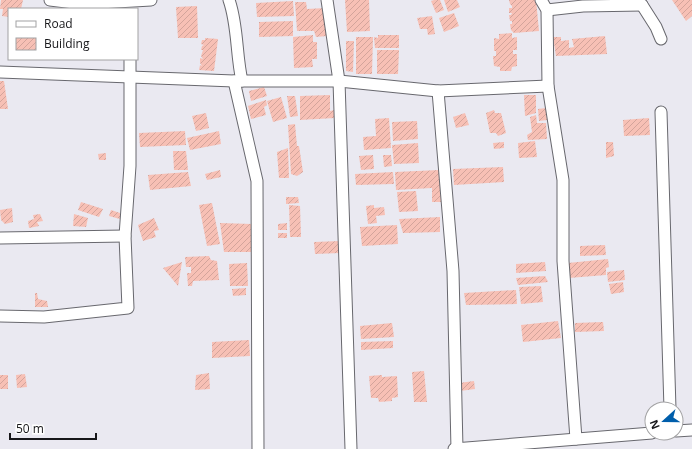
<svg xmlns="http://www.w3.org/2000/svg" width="692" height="449" viewBox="0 0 692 449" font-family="'Open Sans',sans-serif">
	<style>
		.building { fill: url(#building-hatch) }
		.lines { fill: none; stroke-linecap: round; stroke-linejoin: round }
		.minor-casing { stroke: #68686e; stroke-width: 13 }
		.minor { stroke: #fff; stroke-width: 11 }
	</style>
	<defs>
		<pattern id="building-hatch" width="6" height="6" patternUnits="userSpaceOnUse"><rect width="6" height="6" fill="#f7c0b5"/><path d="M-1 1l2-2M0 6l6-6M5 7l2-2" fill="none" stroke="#d3a49b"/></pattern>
	</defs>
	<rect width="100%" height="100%" fill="#eae9f1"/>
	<!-- building -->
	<g class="building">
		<path d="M1,0H23L21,9H9V17L2,16L3,9H0Z"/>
		<path d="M345,0H369L370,31L347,32Z"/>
		<path d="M434,0H440L444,10L436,13L431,1Z"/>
		<path d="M444,0H457L460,7L448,12Z"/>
		<path d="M509,0H536L539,31L514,33L511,30L510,24H512V21H510L509,15H511L512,13H509V8H512V6L510,4Z"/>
		<path d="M672,0H692V16L686,21Z"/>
		<path d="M293,1L294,16L257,17L256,3Z"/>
		<path d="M295,2H306L307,9L325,8L327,36L316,37L314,31H297Z"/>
		<path d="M197,6L198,38H178L176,7Z"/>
		<path d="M454,13L459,26L444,32L439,18Z"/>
		<path d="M432,16L435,34L428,35L427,29H420L417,18Z"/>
		<path d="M293,21V36L259,37V22Z"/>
		<path d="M512,33V38L517,37V50H513V54H517V66L512,67L511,71H500V67L494,66L493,56H496V51H494V38L499,39V34Z"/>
		<path d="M313,35V42H317V59H312L313,67L294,68L293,37Z"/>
		<path d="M378,35H399V48H375L374,37L378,38Z"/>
		<path d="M605,36L607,54L556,56L553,37H561V41L569,40V48L574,47L572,39Z"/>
		<path d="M356,37H373L372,74H356Z"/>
		<path d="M205,38L218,39L214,71L199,70L200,65L202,66L200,63V58L203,59L201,56L203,50H201L202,46L204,45L201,44L202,40H205Z"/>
		<path d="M346,41H354L353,72L346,71Z"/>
		<path d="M377,50H399L398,74H377Z"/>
		<path d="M0,81H4L8,109H0Z"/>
		<path d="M264,87L267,96L251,101L249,91Z"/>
		<path d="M330,95V111L334,110L335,118L300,120V96Z"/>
		<path d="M524,95H536V113L525,116Z"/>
		<path d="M287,96H295L298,116L290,117Z"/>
		<path d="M281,97L287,118L273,122L267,101Z"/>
		<path d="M266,100L267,105L264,107L266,115L251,119L248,106Z"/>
		<path d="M546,108L547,120L539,121L538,109Z"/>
		<path d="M494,110L495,113H501L506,133L498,136L496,133H490L486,113Z"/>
		<path d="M206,113L209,128L196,131L192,116Z"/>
		<path d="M465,113L469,125L456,128L453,117Z"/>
		<path d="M536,115L537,123H546L547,139L528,140L527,135L532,132L530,117Z"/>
		<path d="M389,118L391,148L364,150L363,137L376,136L375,119Z"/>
		<path d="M649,118L650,135L624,136L623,120Z"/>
		<path d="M417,121L418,139L393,141L392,122Z"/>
		<path d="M295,124L297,146H299L303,172L297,176L291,174L288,125Z"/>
		<path d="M185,131L186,145L140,147L139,133Z"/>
		<path d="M219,131L221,144L190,150L187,138Z"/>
		<path d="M535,141L537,157L519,158L518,143Z"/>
		<path d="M504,142V148L494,149L493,143Z"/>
		<path d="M606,142H613L614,156L606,158Z"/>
		<path d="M418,143L419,163L394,164L392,145Z"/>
		<path d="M288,148L289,178H279L277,152Z"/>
		<path d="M173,151H186L188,170H174Z"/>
		<path d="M106,153V160H99L98,154Z"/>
		<path d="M373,155L374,169L361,170L359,156Z"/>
		<path d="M383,155H391L392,166L384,167Z"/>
		<path d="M503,167L504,182L454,185L453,169Z"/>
		<path d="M220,170L221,177L207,180L205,174Z"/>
		<path d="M439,170L441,202H432V188L396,190L395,172Z"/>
		<path d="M188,172L191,186L150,190L148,175Z"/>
		<path d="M393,172L394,184L356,185L355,174Z"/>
		<path d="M416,191L418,211L399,212L397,192Z"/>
		<path d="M286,197H298L299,203L286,204Z"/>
		<path d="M81,202L103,209L99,217L78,210Z"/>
		<path d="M212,203L220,244L207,246L199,205Z"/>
		<path d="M289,205L300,206L301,237H290Z"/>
		<path d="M374,205V208L384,207L385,215L376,216L377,223L368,224L366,206Z"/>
		<path d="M12,208L13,222L5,224L1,220L0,210Z"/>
		<path d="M111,210L120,213V219L109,216Z"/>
		<path d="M40,214L43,221L37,222L39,226L29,228L28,221L34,219L33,215Z"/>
		<path d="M74,214L88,218L86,227L73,226Z"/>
		<path d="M440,217V232L403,233L399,219Z"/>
		<path d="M154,218L159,230L154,231L156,237L143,241L138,225Z"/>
		<path d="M220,223L252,224V252H224Z"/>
		<path d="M287,223V230H278V224Z"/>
		<path d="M397,225L398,244L362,246L360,227Z"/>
		<rect x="278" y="233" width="9" height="5"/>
		<path d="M340,241V253L315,254L314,242Z"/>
		<path d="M605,245L606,255L580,256V246Z"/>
		<path d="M209,256L211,260L217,261L219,280L193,281L192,286H188L187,273H191V267H186L185,257Z"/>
		<path d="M608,259L609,267L606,268V275L569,278L568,263Z"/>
		<path d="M182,262L178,286L163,268Z"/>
		<path d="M545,262L546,271L516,273V264Z"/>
		<path d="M247,263L248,286H230L229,264Z"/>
		<path d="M624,270L625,280L608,282L607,272Z"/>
		<path d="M545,276L548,282L518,285L516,278Z"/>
		<path d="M623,282L624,292L611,294L609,284Z"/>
		<path d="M541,286L543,302L521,304L519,287Z"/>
		<path d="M246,288V295L233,296L232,289Z"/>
		<path d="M516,290L517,304L466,305L464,293Z"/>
		<path d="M35,293H37L38,299L47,301L48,307H35Z"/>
		<path d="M558,321L561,338L523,342L521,325Z"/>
		<path d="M603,322L604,331L575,332V323Z"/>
		<path d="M392,323L394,337L361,339L360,326Z"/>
		<path d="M249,340L250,356L212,358V342Z"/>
		<path d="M393,341V348L361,350V342Z"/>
		<path d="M424,371L427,402H414L412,372Z"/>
		<path d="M209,373L210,389L195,390L196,375Z"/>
		<path d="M25,374L27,387L17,388L16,375Z"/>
		<rect x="0" y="375" width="8" height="14"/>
		<path d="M382,375V377L397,376L398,397L392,398V401L379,402L378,398H371L369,376Z"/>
		<path d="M474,381L475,389L460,391L459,383Z"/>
	</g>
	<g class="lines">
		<!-- minor casing -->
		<g class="minor-casing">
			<g id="minor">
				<path d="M50,0L82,4L151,0"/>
				<path d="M229,0C238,25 236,55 242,81"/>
				<path d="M327,0L339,81L351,449"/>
				<path d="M541,0L547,10L548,86L563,180V261L576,439"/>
				<path d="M642,5L656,27L661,39"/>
				<path d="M547,10L583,6L642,5"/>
				<path d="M0,72L234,81H339L438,91L548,86"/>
				<path d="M234,81L257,181L258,449"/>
				<path d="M438,91L453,271L457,449"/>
				<path d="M661,112L670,409"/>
				<path d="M0,238L125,236"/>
				<path d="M0,316L44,317L128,308L125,236L130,166V59"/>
				<path d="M676,431L692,430"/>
				<path d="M454,449L652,433"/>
			</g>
		</g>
		<!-- minor -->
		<use href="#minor" class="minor"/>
	</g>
	<!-- legend -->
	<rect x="8" y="8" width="130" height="52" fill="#ffffff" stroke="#a2a2a3"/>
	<rect x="16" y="21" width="20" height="6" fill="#ffffff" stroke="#a2a2a3"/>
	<text x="44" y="28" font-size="12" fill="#17171a">Road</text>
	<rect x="16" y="38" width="20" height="12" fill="url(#building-hatch)" stroke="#a2a2a3"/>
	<text x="44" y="48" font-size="12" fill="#17171a">Building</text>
	<!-- north arrow -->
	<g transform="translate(664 421) rotate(249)"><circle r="19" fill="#ffffff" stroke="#a2a2a3"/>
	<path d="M0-3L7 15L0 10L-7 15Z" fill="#005eab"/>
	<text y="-6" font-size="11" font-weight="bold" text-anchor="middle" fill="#17171a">N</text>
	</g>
	<!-- scale -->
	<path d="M10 433v6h86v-6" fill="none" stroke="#17171a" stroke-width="2"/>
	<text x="16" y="433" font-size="12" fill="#17171a" stroke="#ffffff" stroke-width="3" paint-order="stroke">50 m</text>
</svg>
